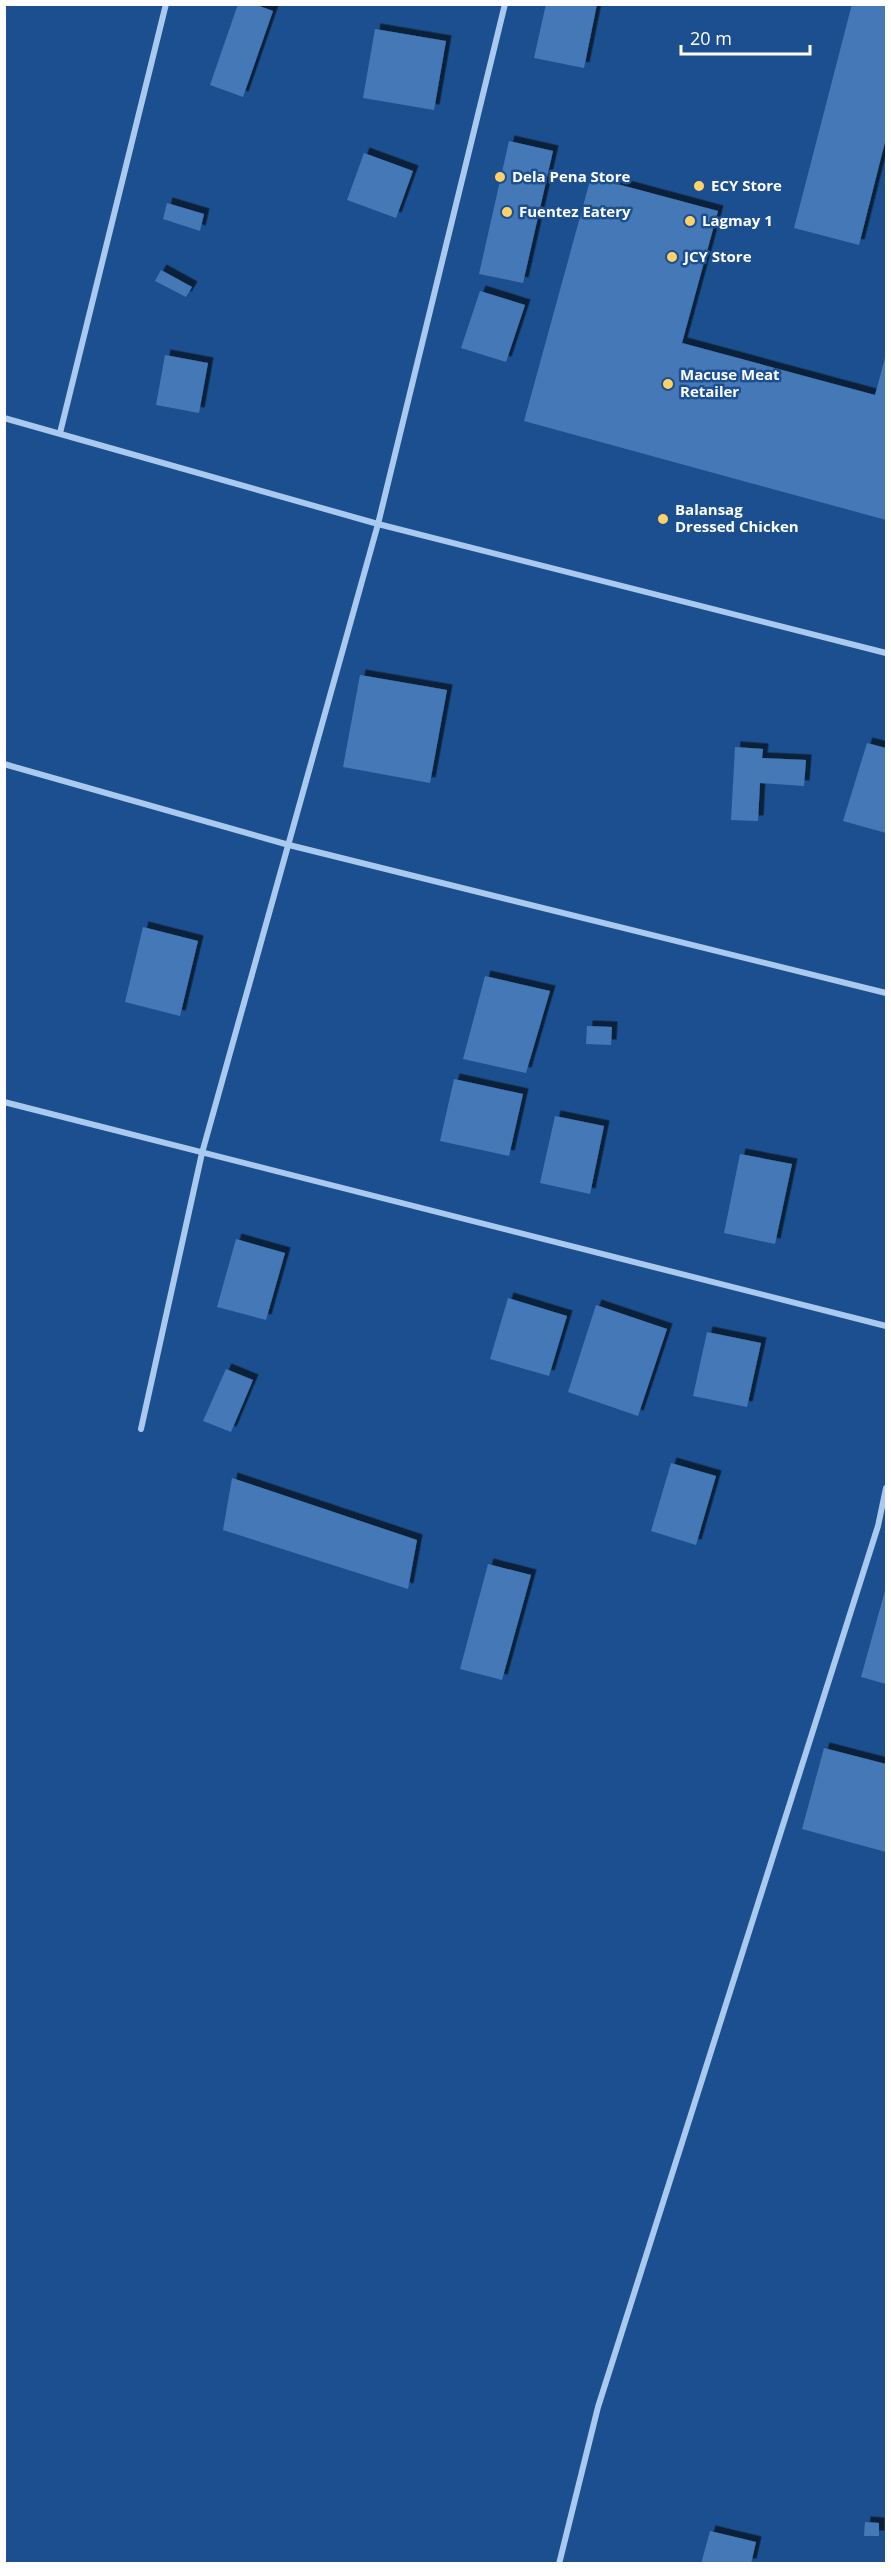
<svg xmlns="http://www.w3.org/2000/svg" width="891" height="2568" viewBox="0 0 891 2568" font-family="'Open Sans',sans-serif">
	<style>
		.building { fill: #4478b7; filter: url(#shadow) }
		.lines { fill: none; stroke-linecap: round; stroke-linejoin: round }
		.minor { stroke: #a9c9ee; stroke-width: 6 }
		.poi-dot { fill: #ffd166; stroke: #1b4f8f; stroke-width: 2 }
		.labels { text-anchor: middle; stroke-width: 5; stroke-linejoin: round; paint-order: stroke }
		.poi-label { font-size: 15px; font-weight: bold; fill: #fff; stroke: #1b4f8f; text-anchor: start }
	</style>
	<defs>
		<filter id="shadow"><feDropShadow dx="5.5" dy="-5.5" stdDeviation="0" flood-color="#0009"/></filter>
	</defs>
	<rect width="100%" height="100%" fill="#1b4f8f"/>
	<!-- building -->
	<g class="building">
		<path d="M238,4H254L273,11L243,97L210,85Z"/>
		<path d="M546,4H597L584,68L534,58Z"/>
		<path d="M852,4H886V138L859,245L794,228Z"/>
		<path d="M375,29L446,41L434,110L363,98Z"/>
		<path d="M509,141L553,151L523,283L479,274Z"/>
		<path d="M364,153L413,171L396,218L347,200Z"/>
		<path d="M591,177L718,211L682,343L875,395L886,354V520L524,421Z"/>
		<path d="M167,203L204,214L200,231L163,219Z"/>
		<path d="M161,270L192,287L186,297L155,281Z"/>
		<path d="M480,291L525,305L506,362L461,348Z"/>
		<path d="M165,355L208,363L199,413L156,405Z"/>
		<path d="M360,675L447,690L430,783L343,767Z"/>
		<path d="M867,743L886,748V833L843,821Z"/>
		<path d="M735,747L763,749L762,758L806,760L804,786L760,783L758,821L731,820Z"/>
		<path d="M143,927L198,941L180,1016L125,1002Z"/>
		<path d="M485,976L550,991L526,1073L463,1059Z"/>
		<path d="M587,1026L612,1027L611,1045L586,1044Z"/>
		<path d="M454,1079L523,1094L509,1156L440,1141Z"/>
		<path d="M555,1116L604,1126L590,1194L540,1183Z"/>
		<path d="M740,1154L792,1164L775,1244L724,1233Z"/>
		<path d="M236,1239L285,1253L266,1320L217,1307Z"/>
		<path d="M508,1298L567,1316L549,1376L490,1359Z"/>
		<path d="M596,1305L667,1329L638,1416L568,1392Z"/>
		<path d="M707,1332L761,1343L747,1407L693,1396Z"/>
		<path d="M226,1369L253,1380L231,1432L203,1421Z"/>
		<path d="M671,1463L716,1476L696,1545L651,1531Z"/>
		<path d="M232,1478L417,1540L408,1589L223,1530Z"/>
		<path d="M488,1564L531,1575L502,1680L460,1669Z"/>
		<path d="M886,1587V1684L861,1677Z"/>
		<path d="M824,1748L886,1764V1852L802,1829Z"/>
		<path d="M865,2522L879,2523V2536H864Z"/>
		<path d="M710,2531L756,2542L751,2564H701Z"/>
	</g>
	<g class="lines">
		<!-- minor -->
		<g class="minor">
			<path d="M4,418L378,524L886,653"/>
			<path d="M60,433L166,4"/>
			<path d="M4,764L289,845L886,993"/>
			<path d="M4,1102L886,1326"/>
			<path d="M141,1429L202,1153L378,524L505,4"/>
			<path d="M559,2564L598,2407L878,1526L886,1488"/>
		</g>
	</g>
	<!-- markers -->
	<g class="poi-dot">
		<circle cx="500" cy="177" r="6"/>
		<circle cx="699" cy="186" r="6"/>
		<circle cx="507" cy="212" r="6"/>
		<circle cx="690" cy="221" r="6"/>
		<circle cx="672" cy="257" r="6"/>
		<circle cx="668" cy="384" r="6"/>
		<circle cx="663" cy="519" r="6"/>
	</g>
	<g class="labels">
		<!-- poi labels -->
		<g class="poi-label">
			<text x="512" y="182">Dela Pena Store</text>
			<text x="711" y="191">ECY Store</text>
			<text x="519" y="217">Fuentez Eatery</text>
			<text x="702" y="226">Lagmay 1</text>
			<text x="684" y="262">JCY Store</text>
			<text x="680" y="380">Macuse Meat<tspan x="680" dy="17">Retailer</tspan></text>
			<text x="675" y="515">Balansag<tspan x="675" dy="17">Dressed Chicken</tspan></text>
		</g>
	</g>
	<!-- border -->
	<rect width="891" height="2568" fill="none" stroke="#ffffff" stroke-width="12"/>
	<!-- scale -->
	<path d="M681 45v9h129v-9" fill="none" stroke="#ffffff" stroke-width="3"/>
	<text x="690" y="45" font-size="18" fill="#ffffff" stroke="#1b4f8f" stroke-width="4.5" paint-order="stroke">20 m</text>
</svg>
